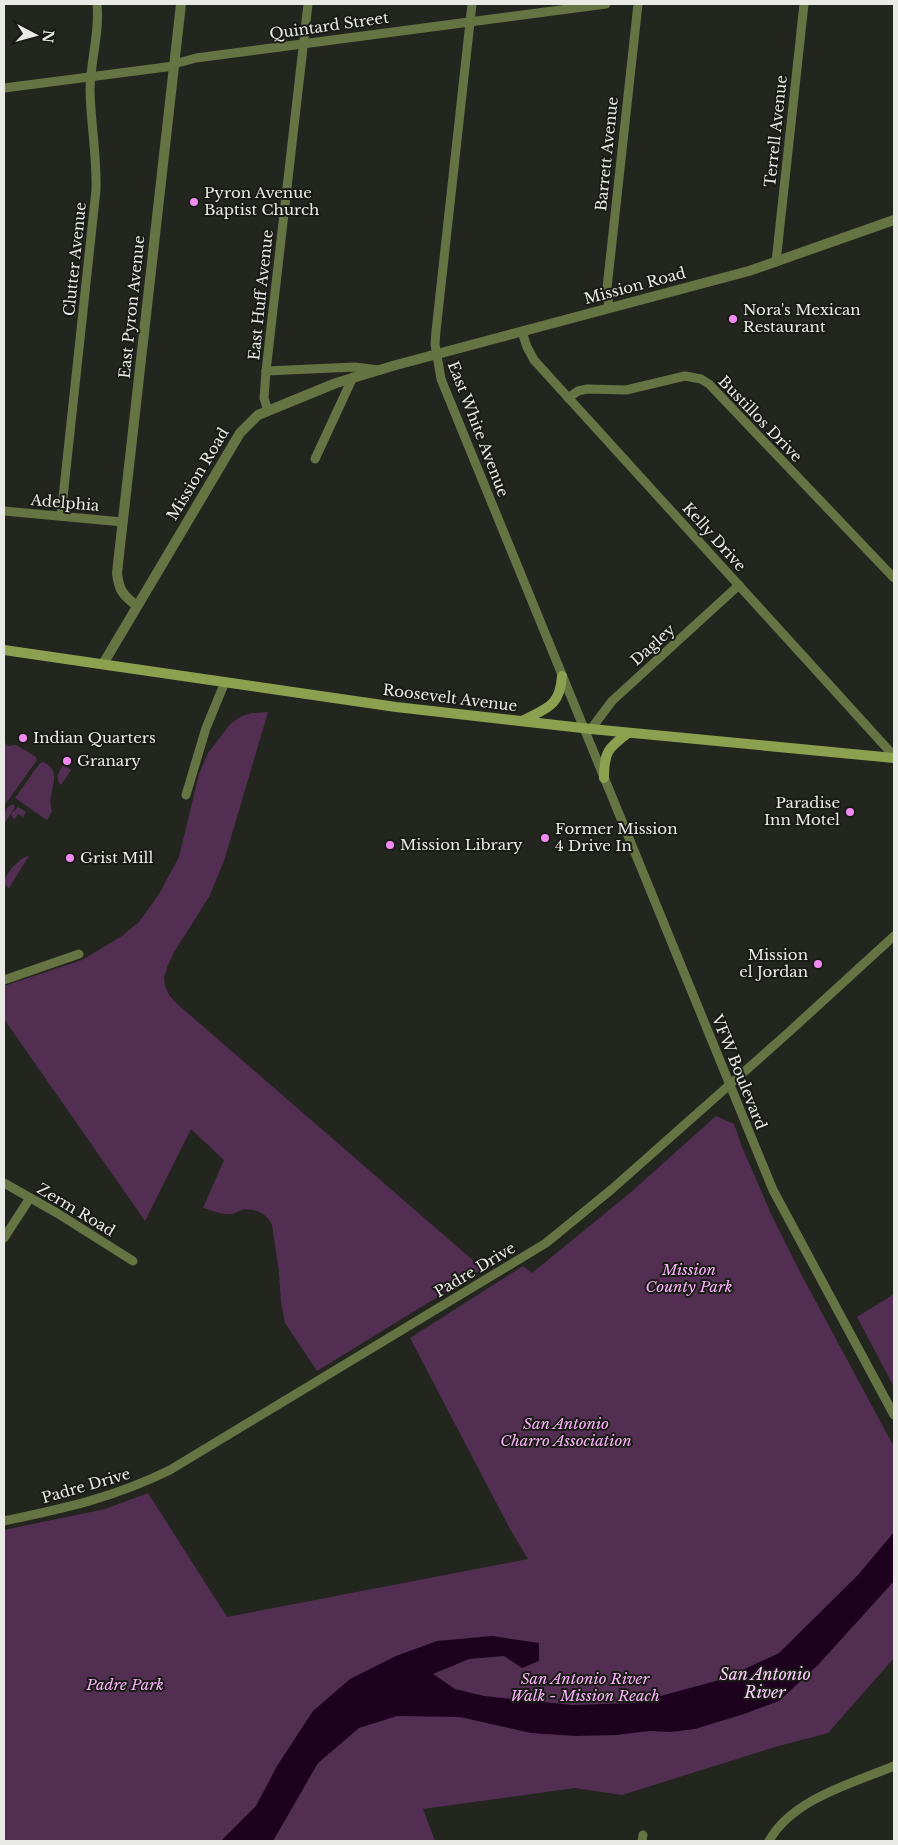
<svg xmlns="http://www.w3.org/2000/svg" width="898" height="1845" viewBox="0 0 898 1845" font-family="'Libre Baskerville',serif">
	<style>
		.green { fill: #522f52 }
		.water { fill: #1e001f }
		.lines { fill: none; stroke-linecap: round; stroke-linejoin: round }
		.minor { stroke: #667343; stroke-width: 9 }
		.tertiary { stroke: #667343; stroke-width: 10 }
		.secondary { stroke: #8ca050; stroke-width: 10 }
		.poi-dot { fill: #f28af3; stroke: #1a1b16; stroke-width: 2 }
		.labels { text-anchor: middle; stroke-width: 4; stroke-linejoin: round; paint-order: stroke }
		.street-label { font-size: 15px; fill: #e9eae6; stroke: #1a1b16 }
		.poi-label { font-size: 15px; fill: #e9eae6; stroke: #1a1b16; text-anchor: start }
		.park-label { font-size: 15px; font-style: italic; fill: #fbb0fb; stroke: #1a1b16 }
		.water-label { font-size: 16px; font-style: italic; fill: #fccffc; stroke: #1a1b16 }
	</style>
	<rect width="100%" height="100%" fill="#23251f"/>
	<!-- green -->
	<g class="green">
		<path d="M268,712L224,861L209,897L174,952L168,965L164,977L165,986L169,995L176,1003L483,1269L317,1371L285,1323L281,1303L279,1272L272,1225C267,1213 254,1208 242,1210C238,1211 234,1214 230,1214C222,1215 211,1210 203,1208L224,1160L191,1129L145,1221L4,1019V986L82,960L122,936L139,922L159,894L179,857L199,774L208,753L231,723L242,716L252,713Z"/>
		<path d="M4,742L9,746L16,745L36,757L37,760L4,806Z"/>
		<path d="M43,762C66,772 45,792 52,811L47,820L15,798L40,763Z"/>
		<path d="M63,765L71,770L61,785C54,778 59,772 63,765Z"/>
		<path d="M13,804L15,807L4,824C4,816 4,807 13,804Z"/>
		<path d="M18,807L26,812L23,817L18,814L14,820L11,814Z"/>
		<path d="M27,856H29L9,888L4,885C4,874 17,861 27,856Z"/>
		<path d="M716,1116L734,1124L742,1147L772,1216L800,1272L894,1447V1658L828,1733L775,1747L622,1795L575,1788L423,1809L435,1841H4V1530L105,1509L148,1493L227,1617L528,1559L510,1529L410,1338L523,1266L532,1273L630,1193Z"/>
		<path d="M894,1294V1387L857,1317Z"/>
	</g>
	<!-- water -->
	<path class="water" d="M894,1532V1581L818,1665L779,1701L744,1714L695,1729L670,1732L649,1731L616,1735L576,1736L531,1733L460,1717L397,1716L359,1728L318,1763L273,1841H221L256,1806L277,1766L313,1711L350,1679L396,1656L437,1641L492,1636L539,1643V1661L522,1668L504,1656L469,1659L433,1674L455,1689L484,1696L573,1705L635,1703L723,1679L779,1653L858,1575Z"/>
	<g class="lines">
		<!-- minor -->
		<g class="minor">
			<path d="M472,4L436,331L435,344L441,379L773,1190L894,1415"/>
			<path d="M174,64L196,58L606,4"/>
			<path d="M4,88L174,66"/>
			<path d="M776,262L804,4"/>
			<path d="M609,308L607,288L638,4"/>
			<path d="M522,332L527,347L534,360L894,756"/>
			<path d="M266,371L355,367L378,370"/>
			<path d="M568,398L578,391L587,389L626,390L685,376L701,379L709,384L894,578"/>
			<path d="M268,411L264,398L266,371L308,4"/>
			<path d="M315,459L353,377"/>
			<path d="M4,511L123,522"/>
			<path d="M61,516L96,190C97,157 91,125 90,91C90,62 100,33 97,4"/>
			<path d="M591,729L612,701L739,585"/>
			<path d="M186,795L206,728L225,682"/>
			<path d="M4,980L79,954"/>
			<path d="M4,1183L57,1213L133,1261"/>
			<path d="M4,1238L30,1198"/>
			<path d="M4,1521C65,1508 113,1498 170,1470L546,1243L612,1189L789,1032L894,936"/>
			<path d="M642,1841L643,1835"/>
			<path d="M769,1841C792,1799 853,1783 894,1766"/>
		</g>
		<!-- tertiary -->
		<g class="tertiary">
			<path d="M137,606C123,595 119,591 117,573L181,4"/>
			<path d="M103,664L240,433L258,415L336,383L396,365L749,271L894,220"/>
		</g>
		<!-- secondary -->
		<g class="secondary">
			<path d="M4,650L396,707L591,729L894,758"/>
			<path d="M522,721C546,708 560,707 562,676"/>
			<path d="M604,778C604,752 608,748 628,733"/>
		</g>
	</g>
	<!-- markers -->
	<g class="poi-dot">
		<circle cx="194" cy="202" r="5"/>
		<circle cx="733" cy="319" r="5"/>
		<circle cx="23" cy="738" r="5"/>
		<circle cx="67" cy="761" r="5"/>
		<circle cx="850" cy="812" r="5"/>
		<circle cx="545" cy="838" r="5"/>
		<circle cx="390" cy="845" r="5"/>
		<circle cx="70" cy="858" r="5"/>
		<circle cx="818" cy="964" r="5"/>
	</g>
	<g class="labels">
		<!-- street labels -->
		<g class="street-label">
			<text transform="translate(329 26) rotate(-8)" y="5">Quintard Street</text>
			<text transform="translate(776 131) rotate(-84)" y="5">Terrell Avenue</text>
			<text transform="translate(607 154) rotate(-84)" y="5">Barrett Avenue</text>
			<text transform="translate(75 259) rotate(-84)" y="5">Clutter Avenue</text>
			<text transform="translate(635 286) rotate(-15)" y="5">Mission Road</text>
			<text transform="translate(261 295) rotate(-84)" y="5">East Huff Avenue</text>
			<text transform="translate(132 307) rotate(-84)" y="5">East Pyron Avenue</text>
			<text transform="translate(760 419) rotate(46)" y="5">Bustillos Drive</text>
			<text transform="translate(478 429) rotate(69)" y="5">East White Avenue</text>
			<text transform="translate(198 474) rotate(-59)" y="5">Mission Road</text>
			<text transform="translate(65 503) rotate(5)" y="5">Adelphia</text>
			<text transform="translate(714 537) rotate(48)" y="5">Kelly Drive</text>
			<text transform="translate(653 645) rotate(-42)" y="5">Dagley</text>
			<text transform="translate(450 698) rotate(7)" y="5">Roosevelt Avenue</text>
			<text transform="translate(739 1072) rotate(68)" y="5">VFW Boulevard</text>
			<text transform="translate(76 1210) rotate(31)" y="5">Zerm Road</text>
			<text transform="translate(475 1270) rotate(-31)" y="5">Padre Drive</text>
			<text transform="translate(86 1486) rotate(-16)" y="5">Padre Drive</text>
		</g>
		<!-- poi labels -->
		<g class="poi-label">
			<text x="204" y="198">Pyron Avenue<tspan x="204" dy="17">Baptist Church</tspan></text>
			<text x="743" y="315">Nora's Mexican<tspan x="743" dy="17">Restaurant</tspan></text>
			<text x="33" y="743">Indian Quarters</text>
			<text x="77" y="766">Granary</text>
			<text x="840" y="808" text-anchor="end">Paradise<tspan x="840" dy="17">Inn Motel</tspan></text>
			<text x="555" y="834">Former Mission<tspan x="555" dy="17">4 Drive In</tspan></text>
			<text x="400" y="850">Mission Library</text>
			<text x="80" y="863">Grist Mill</text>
			<text x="808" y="960" text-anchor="end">Mission<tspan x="808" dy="17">el Jordan</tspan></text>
		</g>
		<!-- park labels -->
		<g class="park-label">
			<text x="689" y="1275">Mission<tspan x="689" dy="17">County Park</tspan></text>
			<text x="566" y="1429">San Antonio<tspan x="566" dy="17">Charro Association</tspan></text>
			<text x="585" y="1684">San Antonio River<tspan x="585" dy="17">Walk - Mission Reach</tspan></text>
			<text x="125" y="1690">Padre Park</text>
		</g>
		<!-- water labels -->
		<g class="water-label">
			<text x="765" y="1680">San Antonio<tspan x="765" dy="18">River</tspan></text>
		</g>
	</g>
	<!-- border -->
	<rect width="898" height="1845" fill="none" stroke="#e9eae6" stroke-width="10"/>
	<!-- north arrow -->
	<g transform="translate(35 35) rotate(96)" stroke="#1a1b16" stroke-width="4" paint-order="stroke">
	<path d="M0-4L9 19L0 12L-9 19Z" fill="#e9eae6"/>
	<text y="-8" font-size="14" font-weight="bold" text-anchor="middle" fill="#e9eae6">N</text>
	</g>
</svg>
